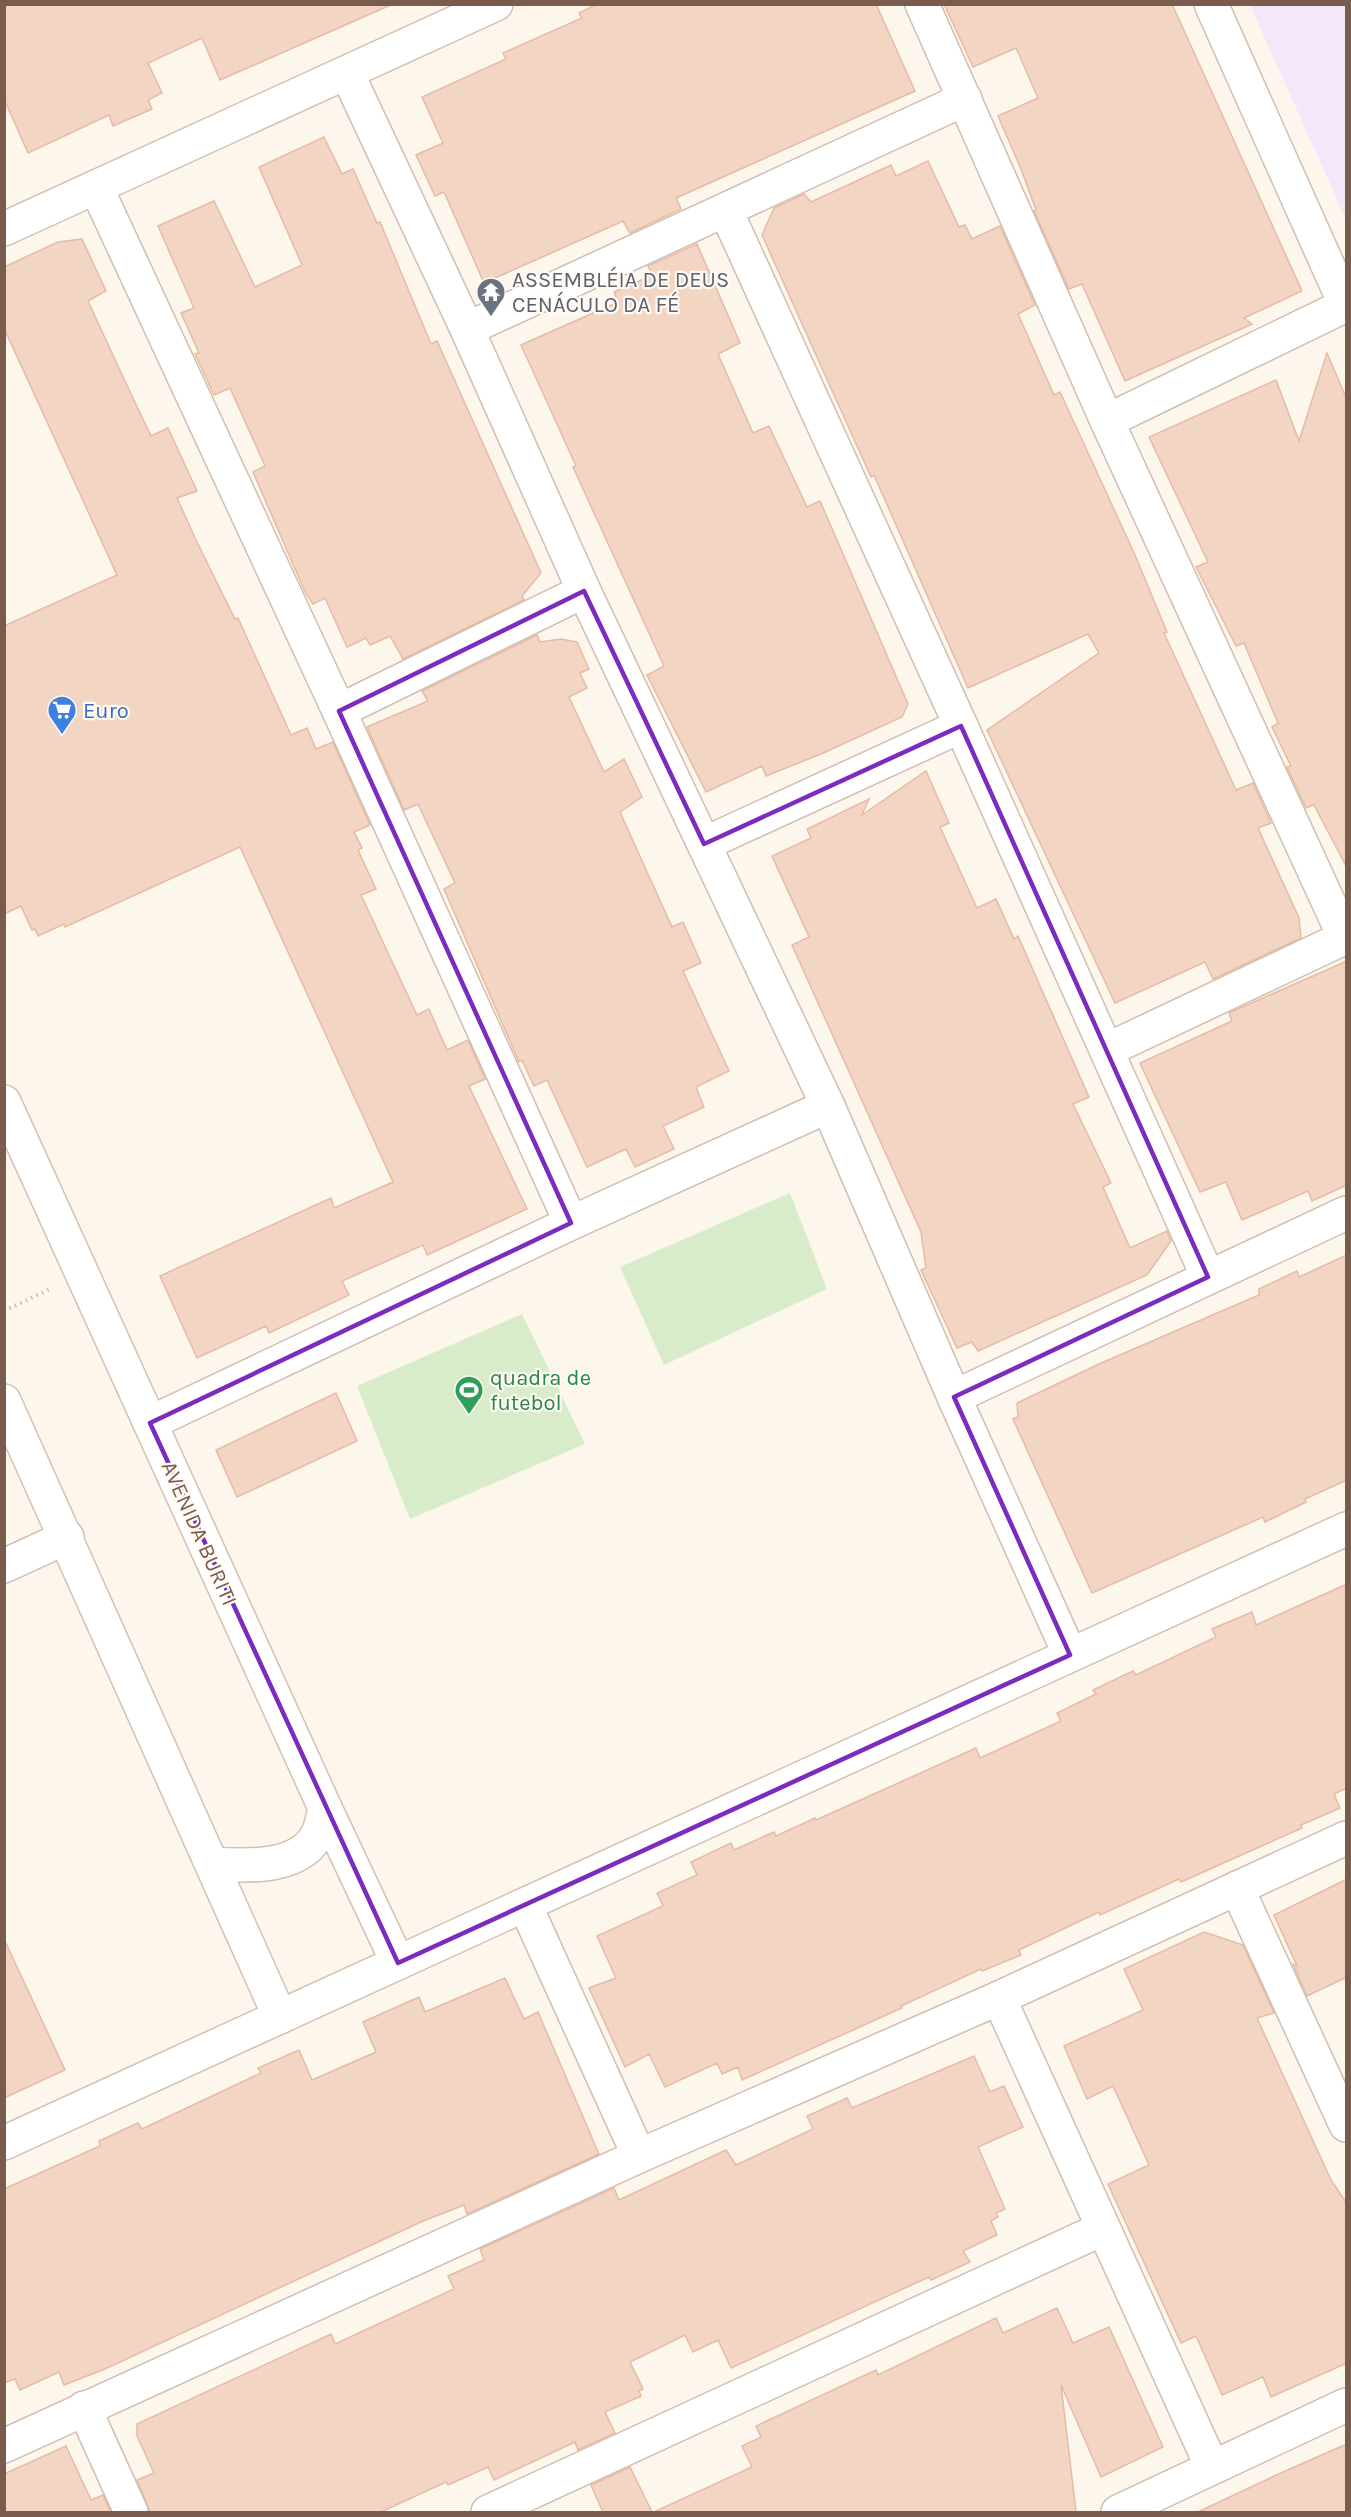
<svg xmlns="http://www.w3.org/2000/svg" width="1351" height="2517" viewBox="0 0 1351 2517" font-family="Karla,sans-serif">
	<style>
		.education { fill: #f3e8fa }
		.green { fill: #d8ecc9 }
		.building { fill: #f3d5c3; stroke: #e6bba3; stroke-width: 1.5 }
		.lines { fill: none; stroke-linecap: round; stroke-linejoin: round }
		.street-casing { stroke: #d1beb0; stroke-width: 36 }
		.secondary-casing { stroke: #d6c0b0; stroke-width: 36 }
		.path { stroke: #d9b8a5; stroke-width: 4; stroke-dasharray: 1.5 4.5; stroke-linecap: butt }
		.street { stroke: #fff; stroke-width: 33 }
		.secondary { stroke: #fff; stroke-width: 33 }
		.marked { fill: none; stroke: #7b2cbf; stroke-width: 4.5; stroke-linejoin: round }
		.labels { text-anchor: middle; stroke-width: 4.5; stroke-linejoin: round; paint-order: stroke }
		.worship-label { font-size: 22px; fill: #5b616d; stroke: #fffaf3; text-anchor: start }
		.shop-label { font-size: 22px; fill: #366cbe; stroke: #fffaf3; text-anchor: start }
		.leisure-label { font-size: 22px; fill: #27864d; stroke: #fffaf3; text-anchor: start }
		.street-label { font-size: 22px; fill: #7a5c4d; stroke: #fffaf3 }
	</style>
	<rect width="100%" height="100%" fill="#fdf6ec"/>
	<!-- education -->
	<path class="education" d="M1250,5H1346V220Z"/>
	<!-- green -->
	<g class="green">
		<path d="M790,1193L827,1289L664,1365L620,1267Z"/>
		<path d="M522,1314L585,1444L410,1519L357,1386Z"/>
	</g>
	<!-- building -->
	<g class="building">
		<path d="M4,4H393L220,80L202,38L148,63L162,93L148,100L152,109L113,126L109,115L28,153L4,99Z"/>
		<path d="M597,4H876L915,91L676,198L681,209L630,233L623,221L484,283L444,192L435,196L416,155L443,143L422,97L506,59L503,53L582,18L579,13Z"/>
		<path d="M944,4H1172L1302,291L1244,318L1252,324L1125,381L1082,284L1069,289L1034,211L1036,210L1021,169L998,116L1038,98L1016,48L973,67Z"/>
		<path d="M324,137L342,174L353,169L377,223L380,222L431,344L437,341L541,573L522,596L524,600L403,659L390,636L370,645L366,638L347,647L325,598L313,604L305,592L253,472L265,466L230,388L214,395L195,354L199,353L181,313L194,308L158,226L214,201L255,287L302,265L259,167Z"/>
		<path d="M928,161L959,227L965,225L972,239L1000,226L1035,305L1018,314L1054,395L1060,392L1078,431L1135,555L1167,632L1164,633L1236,790L1253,783L1271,823L1258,828L1299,918L1301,938L1213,979L1205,962L1115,1003L987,730L1099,653L1088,634L968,688L874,475L871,477L762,235L774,208L804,194L811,202L891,165L896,176Z"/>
		<path d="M82,239L106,291L88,301L124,379L151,436L168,428L197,491L177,498L195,538L235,619L238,618L291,735L307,728L316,749L333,742L370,825L354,832L362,848L358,850L376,889L361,895L417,1015L429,1009L447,1050L468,1040L485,1079L469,1086L527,1209L427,1255L423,1245L342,1281L349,1295L269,1333L266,1326L197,1358L160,1276L331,1198L334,1208L393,1182L240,847L65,927L64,924L38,936L35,929L32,930L21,906L4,914V626L117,575L4,328V267L58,242Z"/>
		<path d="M697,244L740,343L718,354L753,433L769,426L807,507L820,501L908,704L902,717L821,754L766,776L762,766L706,792L647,675L664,666L573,467L576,466L521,345L618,302L614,292L653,275L648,266Z"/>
		<path d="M1327,353L1347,400V868L1314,805L1306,808L1287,767L1291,766L1272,727L1278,723L1244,643L1236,646L1196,567L1208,562L1149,437L1276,380L1299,441Z"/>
		<path d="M537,635L540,642L561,639L577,642L589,669L580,673L587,688L569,697L604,772L624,759L642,797L620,812L672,927L683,922L701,963L683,971L729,1071L696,1087L704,1107L663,1126L674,1149L635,1167L626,1149L587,1167L547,1080L534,1086L522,1060L519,1062L444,889L455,883L418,804L404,810L367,727L428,701L422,691Z"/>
		<path d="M926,771L949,823L940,827L977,908L996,899L1014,939L1018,936L1089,1097L1073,1104L1111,1183L1103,1187L1130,1248L1167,1231L1171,1241L1147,1275L978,1351L972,1342L957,1348L921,1270L926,1268L921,1232L792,945L809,937L772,856L811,838L807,829L869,799L862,815Z"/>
		<path d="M1347,961V1185L1312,1201L1308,1191L1242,1220L1226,1182L1200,1192L1140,1063L1232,1021L1229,1013Z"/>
		<path d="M1347,1255V1480L1305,1499L1306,1502L1265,1522L1263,1517L1092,1593L1013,1419L1018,1417L1017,1403L1099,1364L1259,1295V1289L1297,1271L1299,1277Z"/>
		<path d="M336,1393L357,1441L237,1497L216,1450Z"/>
		<path d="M1347,1584V1788L1334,1794L1340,1808L1301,1825L1302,1828L1181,1882L1179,1879L1100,1915L1099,1912L1019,1950L1021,1955L982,1971L981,1969L901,2006L902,2008L742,2080L738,2067L722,2074L717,2063L665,2087L649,2054L625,2067L589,1988L616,1978L597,1936L663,1906L657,1893L697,1875L691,1862L731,1843L734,1850L774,1832L776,1836L815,1818L816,1820L976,1748L980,1758L1061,1721L1057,1713L1096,1694L1093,1690L1133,1671L1136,1675L1216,1637L1212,1629L1252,1612L1256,1625Z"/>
		<path d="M1347,1879V1977L1307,1996L1293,1964L1297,1966L1274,1915Z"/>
		<path d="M1204,1932L1243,1945L1274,2013L1257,2018L1331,2180L1347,2204V2363L1271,2397L1263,2377L1222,2395L1196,2336L1181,2343L1108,2184L1149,2165L1113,2086L1087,2099L1064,2046L1143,2010L1124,1969Z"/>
		<path d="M4,1939L65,2070L4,2098Z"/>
		<path d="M505,1978L524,2019L538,2012L599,2154L467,2214L464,2205L423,2221L105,2369L64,2385L59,2372L20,2390L15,2379L4,2383V2189L100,2146L99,2141L138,2123L142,2129L261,2073L258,2068L299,2050L312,2080L376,2052L363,2022L419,1997L425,2012Z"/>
		<path d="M974,2056L990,2092L1004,2086L1023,2127L978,2147L1005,2209L996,2213L998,2217L991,2221L997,2235L963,2251L970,2262L931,2280L929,2277L731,2368L718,2340L693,2352L685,2335L630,2362L643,2389L639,2391L641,2396L605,2412L615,2433L578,2450L575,2442L494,2480L488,2467L448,2485L446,2482L381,2512H150L137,2480L154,2473L137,2436V2424L331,2334L335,2344L454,2289L448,2276L484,2260L480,2249L614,2188L619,2200L726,2150L736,2165L813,2129L807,2116L847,2098L852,2108Z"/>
		<path d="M1057,2308L1073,2343L1109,2327L1163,2447L1101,2477L1061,2385L1076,2512H654L752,2467L742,2446L761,2437L756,2426L876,2370L878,2375L996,2318L1003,2333Z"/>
		<path d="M1347,2444V2512H1198L1283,2472Z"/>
		<path d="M66,2446L91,2500L103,2495L111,2512H4V2474Z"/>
		<path d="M630,2467L652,2512H603L591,2485Z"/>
	</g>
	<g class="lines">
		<!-- street casing -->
		<g class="street-casing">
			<g id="street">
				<path d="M922,4L1107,421L1345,938"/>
				<path d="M1211,4L1346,306"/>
				<path d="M347,73L467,329L584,591L828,1106L954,1397L1070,1655"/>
				<path d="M96,187L339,711L571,1223"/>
				<path d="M726,211L961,726L1208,1277"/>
				<path d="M467,329L965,99"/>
				<path d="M1107,421L1346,305"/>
				<path d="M339,711L584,591"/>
				<path d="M704,844L961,726"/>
				<path d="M1107,1050L1346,937"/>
				<path d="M954,1397L1346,1213"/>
				<path d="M150,1423L571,1223L828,1106"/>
				<path d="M4,1566L67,1537"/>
				<path d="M1237,1888L1346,2125"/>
				<path d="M525,1905L639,2156"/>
				<path d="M999,1998L1212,2467"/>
				<path d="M84,2408L131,2512"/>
				<path d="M4,2446L639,2156L999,1998L1346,1838"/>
				<path d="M488,2512L1102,2229"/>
				<path d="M1118,2512L1346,2405"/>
			</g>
		</g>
		<!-- secondary casing -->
		<g class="secondary-casing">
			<g id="secondary">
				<path d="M4,229L496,4"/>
				<path d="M4,1102L325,1808L398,1963"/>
				<path d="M4,1401L280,2017"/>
				<path d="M212,1864C246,1866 303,1870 319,1831C322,1824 323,1815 325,1808"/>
				<path d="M4,2143L1346,1529"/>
			</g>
		</g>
		<!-- path -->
		<path class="path" d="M4,1311L50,1289"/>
		<!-- street -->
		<use href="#street" class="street"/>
		<!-- secondary -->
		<use href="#secondary" class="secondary"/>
	</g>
	<!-- marked area -->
	<path class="marked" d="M584,591L704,844L961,726L1208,1277L954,1397L1070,1655L398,1963L150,1423L571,1223L339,711Z"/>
	<!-- icons -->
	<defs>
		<g id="temple-pin" transform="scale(1.5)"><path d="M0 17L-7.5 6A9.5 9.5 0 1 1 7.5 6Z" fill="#6b7280" stroke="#fffaf3"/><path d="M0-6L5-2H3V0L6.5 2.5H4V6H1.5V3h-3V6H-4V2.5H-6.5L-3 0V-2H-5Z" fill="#fff"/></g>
		<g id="supermarket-pin" transform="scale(1.5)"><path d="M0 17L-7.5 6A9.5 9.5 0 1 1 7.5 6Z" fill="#3f7fe0" stroke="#fffaf3"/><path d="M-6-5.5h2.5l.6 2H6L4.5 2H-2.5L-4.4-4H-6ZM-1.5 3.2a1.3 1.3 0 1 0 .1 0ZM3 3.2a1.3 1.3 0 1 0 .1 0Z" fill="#fff"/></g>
		<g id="stadium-pin" transform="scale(1.5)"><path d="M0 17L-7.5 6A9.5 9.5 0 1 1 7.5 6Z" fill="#2e9e5b" stroke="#fffaf3"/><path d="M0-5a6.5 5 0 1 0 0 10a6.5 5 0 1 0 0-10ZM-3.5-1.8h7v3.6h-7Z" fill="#fff"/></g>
	</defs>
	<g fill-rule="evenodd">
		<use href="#temple-pin" x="491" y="292"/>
		<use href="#supermarket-pin" x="62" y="710"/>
		<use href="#stadium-pin" x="469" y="1390"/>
	</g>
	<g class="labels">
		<!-- worship labels -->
		<g class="worship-label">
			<text x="512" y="287">ASSEMBLÉIA DE DEUS<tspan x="512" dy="25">CENÁCULO DA FÉ</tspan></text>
		</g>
		<!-- shop labels -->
		<g class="shop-label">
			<text x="83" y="718">Euro</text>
		</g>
		<!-- leisure labels -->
		<g class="leisure-label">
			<text x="490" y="1385">quadra de<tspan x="490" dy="25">futebol</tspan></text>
		</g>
		<!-- street labels -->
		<g class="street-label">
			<text transform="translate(200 1533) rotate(66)" y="8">AVENIDA BURITI</text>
		</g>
	</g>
	<!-- border -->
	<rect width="1351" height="2517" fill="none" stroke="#7a5c4d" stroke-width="12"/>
</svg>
